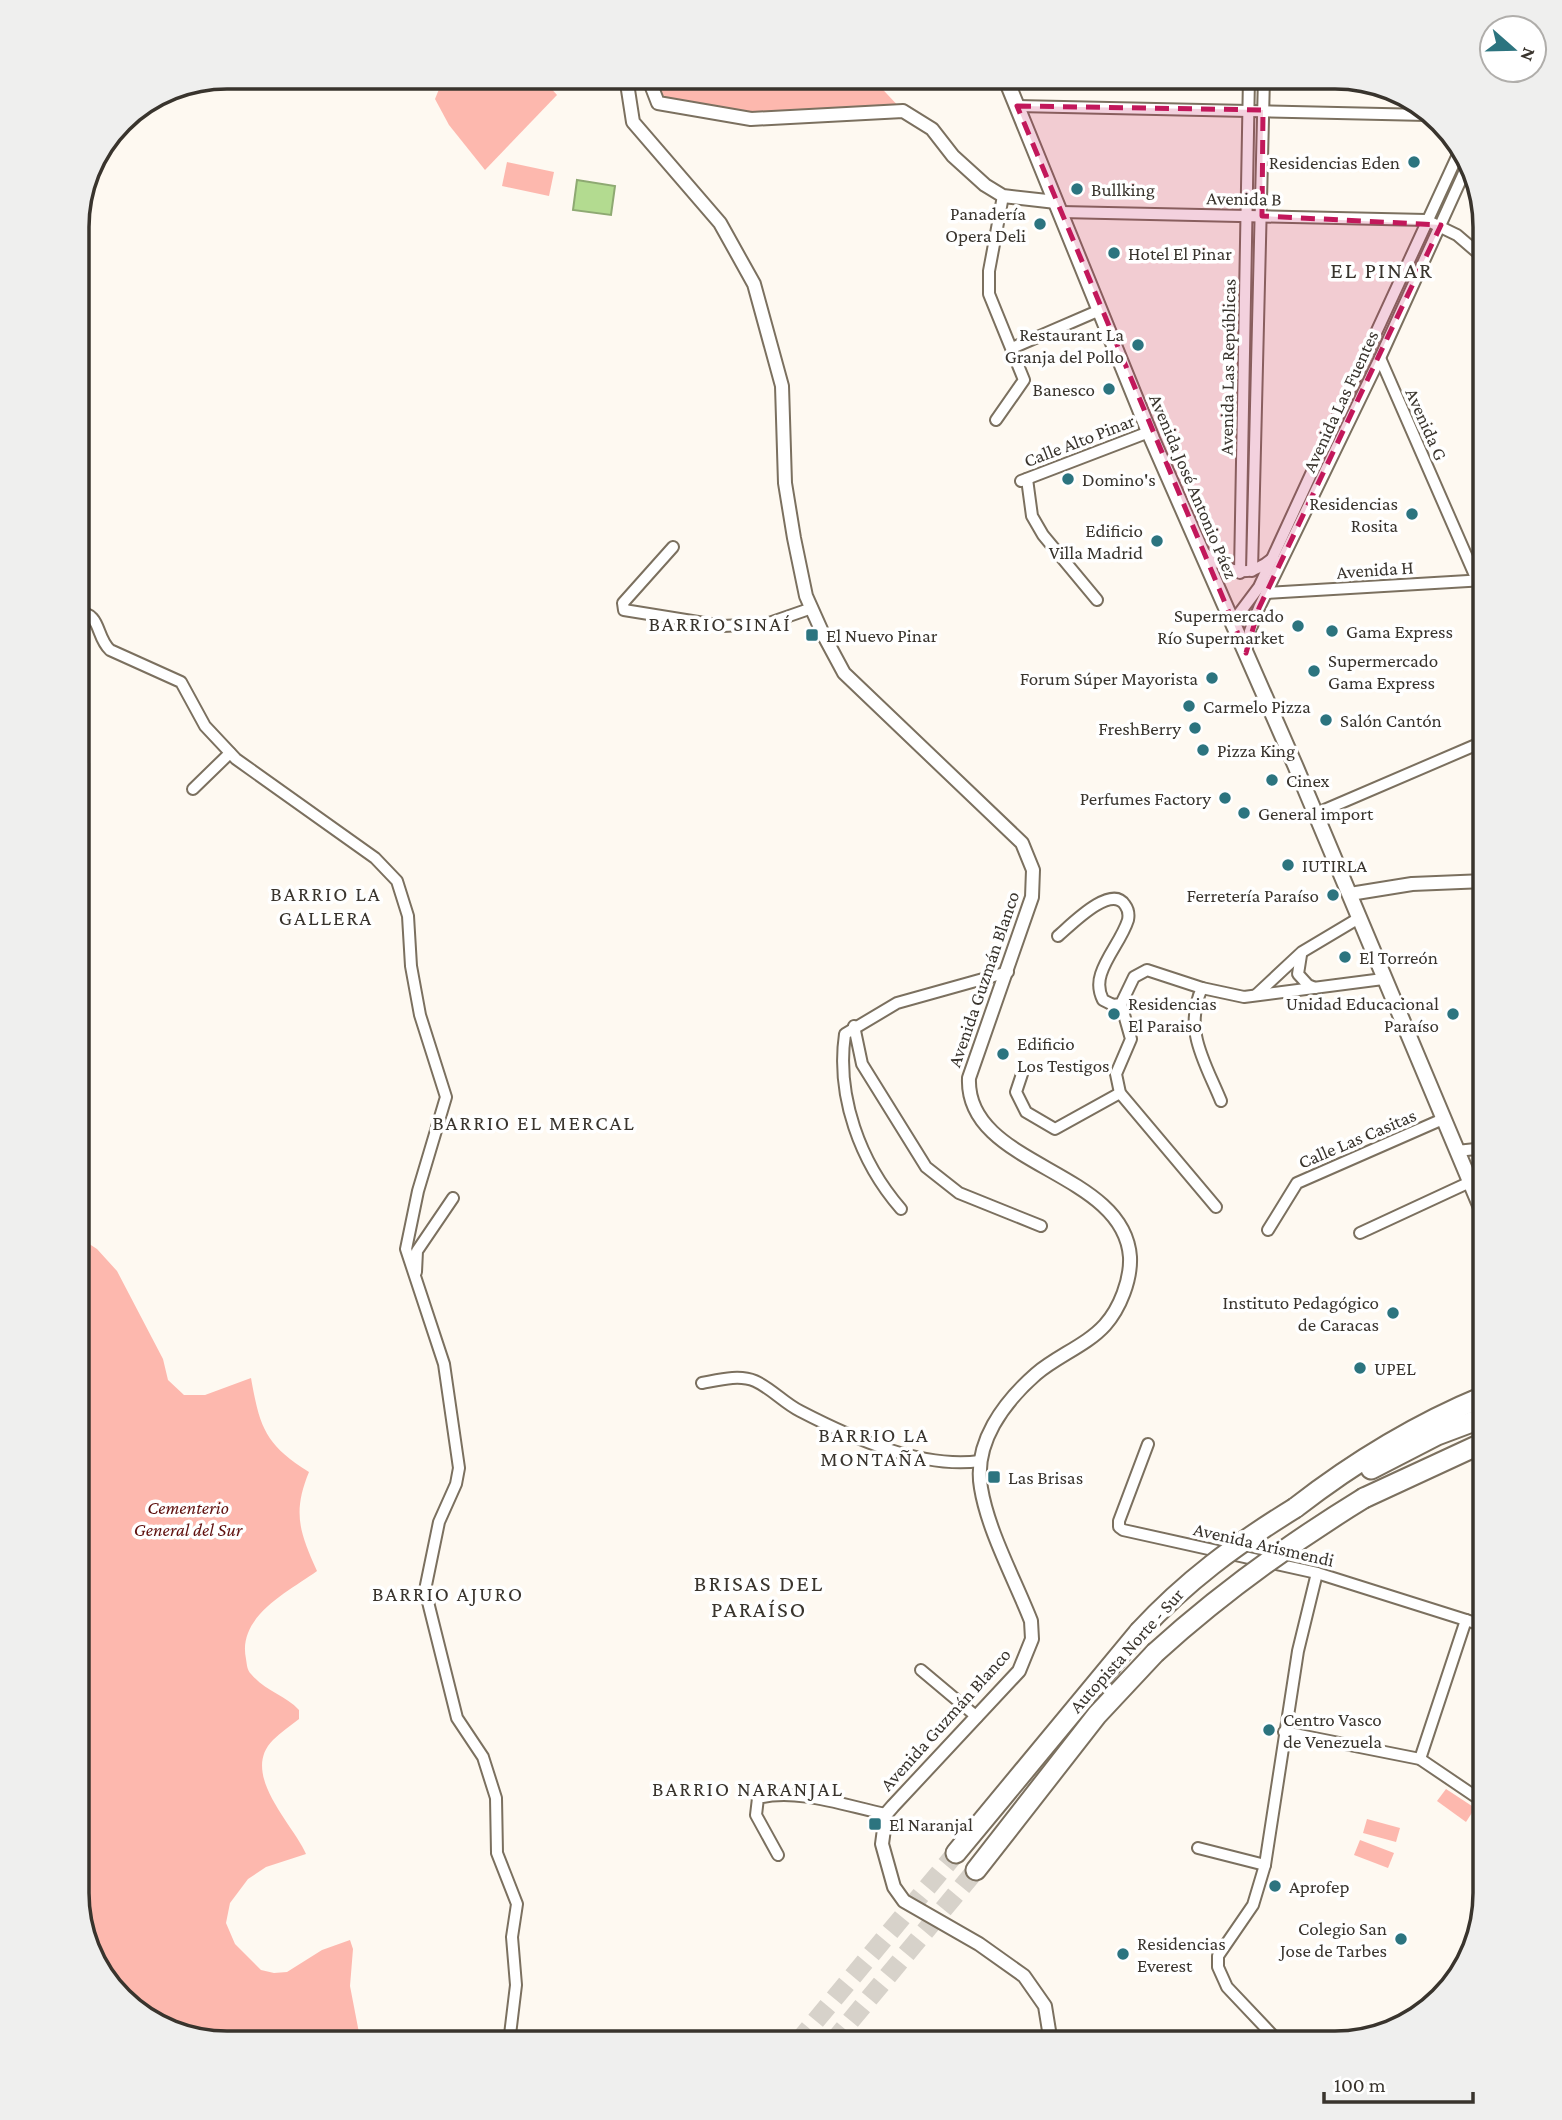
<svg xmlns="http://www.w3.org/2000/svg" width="1562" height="2120" viewBox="0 0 1562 2120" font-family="'Crimson Pro',serif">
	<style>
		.green { fill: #fdb8ae }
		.water { fill: #b3db90; stroke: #8ea972; stroke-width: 2 }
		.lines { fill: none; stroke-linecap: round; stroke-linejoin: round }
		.motorway-tunnel { stroke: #d7d2ca; stroke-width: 19; stroke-dasharray: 19 10; stroke-linecap: butt }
		.minor-casing { stroke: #7b705f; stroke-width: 14 }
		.tertiary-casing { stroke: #7b705f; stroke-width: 16 }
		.secondary-casing { stroke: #7b705f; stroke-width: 18 }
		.motorway-casing { stroke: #7b705f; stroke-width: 23 }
		.minor { stroke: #fff; stroke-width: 10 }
		.tertiary { stroke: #fff; stroke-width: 12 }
		.secondary { stroke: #fff; stroke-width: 14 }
		.motorway { stroke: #fff; stroke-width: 19 }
		.motorway-bridge-casing { stroke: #7b705f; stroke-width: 23; stroke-linecap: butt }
		.motorway-bridge { stroke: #fff; stroke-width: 19 }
		.marked { fill: #c2185b; fill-opacity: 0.2; stroke: #c2185b; stroke-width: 5; stroke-dasharray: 14 9; stroke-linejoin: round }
		.poi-dot { fill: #2c747f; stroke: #fff; stroke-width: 2.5 }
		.labels { text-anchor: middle; stroke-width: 7; stroke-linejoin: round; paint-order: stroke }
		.poi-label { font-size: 19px; fill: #39342d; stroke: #fff; text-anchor: start }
		.street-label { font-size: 19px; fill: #39342d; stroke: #fff }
		.park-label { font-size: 19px; font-style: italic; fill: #5f100e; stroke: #fff }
		.neighbourhood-label { font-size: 21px; letter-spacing: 2px; fill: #39342d; stroke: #fff }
		.quarter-label { font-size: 23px; letter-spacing: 2px; fill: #39342d; stroke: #fff }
		.rim { fill: none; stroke: #39342d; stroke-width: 3.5 }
	</style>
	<rect width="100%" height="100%" fill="#fef9f1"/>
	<!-- green -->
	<g class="green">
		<path d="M444,77H541L557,95L485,170L449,125L435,99Z"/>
		<path d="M648,77H871L903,111L751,119L658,103Z"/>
		<path d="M507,162L554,172L549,196L502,186Z"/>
		<path d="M77,1236L97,1249L117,1271L163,1359L168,1380L184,1395H205L251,1378C260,1428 265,1444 309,1472C292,1513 300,1533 317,1571C288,1592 237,1616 246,1659C247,1665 247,1670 251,1674C265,1691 285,1695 299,1710V1719C290,1726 280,1733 273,1740C239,1774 294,1825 306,1854L266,1867L248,1879L230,1903L226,1923L235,1944L261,1970L274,1973L287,1972L322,1950L350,1940L353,1949L350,1986L360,2038L352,2043H218L152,2023L97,1968L77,1892Z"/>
		<path d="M1446,1789L1475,1808L1466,1822L1437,1801Z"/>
		<path d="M1367,1819L1400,1828L1396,1842L1363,1833Z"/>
		<path d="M1360,1840L1394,1853L1388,1868L1354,1855Z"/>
	</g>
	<!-- water -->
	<path class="water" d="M577,180L615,186L611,215L573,210Z"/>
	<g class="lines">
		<!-- motorway-tunnel -->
		<g class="motorway-tunnel">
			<path d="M797,2043L956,1853"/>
			<path d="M832,2043L976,1870"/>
		</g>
		<!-- minor casing -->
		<g class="minor-casing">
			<g id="minor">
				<path d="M1017,106L1427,115"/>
				<path d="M1061,212L1426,220L1457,235L1485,259"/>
				<path d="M1012,348L1100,310"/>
				<path d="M1380,358L1477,580"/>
				<path d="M996,420L1024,380L989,294V271L1003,196"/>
				<path d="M1027,479L1032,516L1043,535L1097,600"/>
				<path d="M1021,481L1149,432"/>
				<path d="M673,547L623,603L624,610L723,626L766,624L812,608"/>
				<path d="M1202,551C1226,571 1246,581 1273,558"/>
				<path d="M1252,571L1264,77"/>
				<path d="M1240,573L1249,77"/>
				<path d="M1267,593L1485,580"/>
				<path d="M77,612C102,613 95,636 110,650L181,682L205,726L236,759L375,858L397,881L408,916L411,966L420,1015L446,1097L418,1191L406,1249L444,1364L459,1468L456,1484L439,1522L425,1590L457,1718L483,1757L496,1798L497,1853L517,1904L512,1937L516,1985L509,2043"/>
				<path d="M1232,623L1259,587L1461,148"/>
				<path d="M1246,653L1250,631L1259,608L1380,358L1468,164"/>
				<path d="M193,789L230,753"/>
				<path d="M1315,814L1485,741"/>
				<path d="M1058,936C1070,926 1111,883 1125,905C1128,909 1129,915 1128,920C1122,939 1107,955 1101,974C1098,983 1099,992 1103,1000L1113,1005L1121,1004L1134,977L1147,970L1202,988L1244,997L1383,979"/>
				<path d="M1301,955L1298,974L1308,985L1315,988"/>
				<path d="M1202,988C1183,1030 1205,1062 1221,1101"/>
				<path d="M1256,995L1302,952L1359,918"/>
				<path d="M1121,1004L1131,1039L1116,1074L1120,1093L1216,1207"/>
				<path d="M854,1026L862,1064L926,1167L959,1193L1041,1226"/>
				<path d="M1022,1074L1016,1092L1026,1112L1055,1129L1120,1093"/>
				<path d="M1457,1151L1485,1148"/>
				<path d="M901,1209C860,1162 836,1096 845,1034L897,1003L1008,972"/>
				<path d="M1268,1230L1297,1183L1443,1119"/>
				<path d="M1360,1233L1470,1182"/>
				<path d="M416,1272L417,1251L453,1198"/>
				<path d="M702,1383C718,1380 739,1374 755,1381C771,1388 784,1403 800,1411C852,1438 921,1469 980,1461"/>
				<path d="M1148,1444L1119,1521V1527L1123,1530L1317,1573L1485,1626"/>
				<path d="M921,1670L977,1717"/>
				<path d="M1284,1732L1420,1759L1485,1803"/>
				<path d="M1420,1759L1466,1620"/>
				<path d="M1198,1848L1265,1865"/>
				<path d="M778,1855L756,1815L758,1798C798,1788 846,1806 886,1814"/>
				<path d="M1280,2043L1227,1987L1218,1967V1956L1253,1905L1265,1865L1298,1651L1317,1573"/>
			</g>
		</g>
		<!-- tertiary casing -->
		<g class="tertiary-casing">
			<g id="tertiary">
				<path d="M626,77L633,122L720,223L754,284L782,386L785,483L794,538L806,596L823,634L844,673L1022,843L1033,870L1032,897L969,1078C965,1167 1124,1169 1130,1257C1131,1280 1120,1308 1105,1325C1087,1345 1057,1356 1036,1374C1004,1402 973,1443 981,1488C988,1531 1015,1580 1031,1621L1032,1639L1019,1671L893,1806L886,1814L882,1844L894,1887L904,1901L979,1944L1024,1976L1045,2006L1051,2043"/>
				<path d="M648,77L658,103L751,119L903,111L932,129L953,156L985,185L1003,196L1056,202"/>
				<path d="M1350,894L1412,884L1485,881"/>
			</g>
		</g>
		<!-- secondary casing -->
		<g class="secondary-casing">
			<path id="secondary" d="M1005,77L1152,439L1295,765L1485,1217"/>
		</g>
		<!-- motorway casing -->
		<g class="motorway-casing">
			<g id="motorway">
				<path d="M1371,1469L1437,1435L1485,1417"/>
				<path d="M1364,1498L1485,1442"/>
				<path d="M1295,1508C1353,1463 1417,1424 1485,1396"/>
				<path d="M956,1853L1139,1632"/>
				<path d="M976,1870L1097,1715L1155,1653"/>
			</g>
		</g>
		<!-- minor -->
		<use href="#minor" class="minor"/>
		<!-- tertiary -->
		<use href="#tertiary" class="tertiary"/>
		<!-- secondary -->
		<use href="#secondary" class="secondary"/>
		<!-- motorway -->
		<use href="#motorway" class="motorway"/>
		<!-- motorway-bridge casing -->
		<g class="motorway-bridge-casing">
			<g id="motorway-bridge">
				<path d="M1139,1632C1186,1581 1235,1545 1295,1508"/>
				<path d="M1155,1653C1220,1594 1289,1544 1364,1498"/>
			</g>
		</g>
		<!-- motorway-bridge -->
		<use href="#motorway-bridge" class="motorway-bridge"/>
	</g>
	<!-- marked area -->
	<path class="marked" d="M1017,106L1263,110L1262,216L1441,225L1259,608L1246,653Z"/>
	<!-- markers -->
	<g class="poi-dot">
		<circle cx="1414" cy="162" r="7"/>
		<circle cx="1077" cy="189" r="7"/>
		<circle cx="1040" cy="224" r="7"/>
		<circle cx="1114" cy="253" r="7"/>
		<circle cx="1138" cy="345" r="7"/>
		<circle cx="1109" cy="389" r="7"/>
		<circle cx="1068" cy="479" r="7"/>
		<circle cx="1412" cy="514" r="7"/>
		<circle cx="1157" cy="541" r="7"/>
		<circle cx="1298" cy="626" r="7"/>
		<circle cx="1332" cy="631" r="7"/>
		<rect x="805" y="628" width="14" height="14" rx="3.5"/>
		<circle cx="1314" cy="671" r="7"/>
		<circle cx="1212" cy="678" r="7"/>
		<circle cx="1189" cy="706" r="7"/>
		<circle cx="1326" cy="720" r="7"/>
		<circle cx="1195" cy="728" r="7"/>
		<circle cx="1203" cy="750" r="7"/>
		<circle cx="1272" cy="780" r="7"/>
		<circle cx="1225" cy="798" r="7"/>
		<circle cx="1244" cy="813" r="7"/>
		<circle cx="1288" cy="865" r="7"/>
		<circle cx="1333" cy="895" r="7"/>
		<circle cx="1345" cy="957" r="7"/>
		<circle cx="1114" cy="1014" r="7"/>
		<circle cx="1453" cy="1014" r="7"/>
		<circle cx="1003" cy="1054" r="7"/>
		<circle cx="1393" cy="1313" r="7"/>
		<circle cx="1360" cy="1368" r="7"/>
		<rect x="987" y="1470" width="14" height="14" rx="3.5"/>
		<circle cx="1269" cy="1730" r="7"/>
		<rect x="868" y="1817" width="14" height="14" rx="3.5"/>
		<circle cx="1275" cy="1886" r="7"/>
		<circle cx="1401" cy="1939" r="7"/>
		<circle cx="1123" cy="1954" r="7"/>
	</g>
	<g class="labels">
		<!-- poi labels -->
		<g class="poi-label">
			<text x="1400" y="169" text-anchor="end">Residencias Eden</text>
			<text x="1091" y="196">Bullking</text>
			<text x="1026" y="220" text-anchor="end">Panadería<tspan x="1026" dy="22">Opera Deli</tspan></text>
			<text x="1128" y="260">Hotel El Pinar</text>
			<text x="1124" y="341" text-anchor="end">Restaurant La<tspan x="1124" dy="22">Granja del Pollo</tspan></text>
			<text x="1095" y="396" text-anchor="end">Banesco</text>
			<text x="1082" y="486">Domino's</text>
			<text x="1398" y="510" text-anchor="end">Residencias<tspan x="1398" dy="22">Rosita</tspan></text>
			<text x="1143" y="537" text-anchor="end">Edificio<tspan x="1143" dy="22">Villa Madrid</tspan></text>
			<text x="1284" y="622" text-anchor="end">Supermercado<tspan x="1284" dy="22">Río Supermarket</tspan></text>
			<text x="1346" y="638">Gama Express</text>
			<text x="826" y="642">El Nuevo Pinar</text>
			<text x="1328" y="667">Supermercado<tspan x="1328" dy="22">Gama Express</tspan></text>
			<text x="1198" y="685" text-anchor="end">Forum Súper Mayorista</text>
			<text x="1203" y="713">Carmelo Pizza</text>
			<text x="1340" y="727">Salón Cantón</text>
			<text x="1181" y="735" text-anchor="end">FreshBerry</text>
			<text x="1217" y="757">Pizza King</text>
			<text x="1286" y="787">Cinex</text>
			<text x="1211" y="805" text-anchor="end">Perfumes Factory</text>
			<text x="1258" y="820">General import</text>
			<text x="1302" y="872">IUTIRLA</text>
			<text x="1319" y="902" text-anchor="end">Ferretería Paraíso</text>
			<text x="1359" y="964">El Torreón</text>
			<text x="1128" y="1010">Residencias<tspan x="1128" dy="22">El Paraiso</tspan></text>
			<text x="1439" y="1010" text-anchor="end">Unidad Educacional<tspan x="1439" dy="22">Paraíso</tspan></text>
			<text x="1017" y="1050">Edificio<tspan x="1017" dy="22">Los Testigos</tspan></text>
			<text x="1379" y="1309" text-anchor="end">Instituto Pedagógico<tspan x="1379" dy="22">de Caracas</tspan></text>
			<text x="1374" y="1375">UPEL</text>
			<text x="1008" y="1484">Las Brisas</text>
			<text x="1283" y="1726">Centro Vasco<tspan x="1283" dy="22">de Venezuela</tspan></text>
			<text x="889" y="1831">El Naranjal</text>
			<text x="1289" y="1893">Aprofep</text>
			<text x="1387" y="1935" text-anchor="end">Colegio San<tspan x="1387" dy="22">Jose de Tarbes</tspan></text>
			<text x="1137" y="1950">Residencias<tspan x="1137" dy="22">Everest</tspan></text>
		</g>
		<!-- street labels -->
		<g class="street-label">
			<text transform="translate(1244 198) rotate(1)" y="7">Avenida B</text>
			<text transform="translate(1227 367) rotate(-89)" y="7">Avenida Las Repúblicas</text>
			<text transform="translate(1340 401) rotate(-65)" y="7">Avenida Las Fuentes</text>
			<text transform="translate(1427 424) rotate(66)" y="7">Avenida G</text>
			<text transform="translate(1079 440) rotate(-21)" y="7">Calle Alto Pinar</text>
			<text transform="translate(1194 486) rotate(67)" y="7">Avenida José Antonio Páez</text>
			<text transform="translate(1375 569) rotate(-4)" y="7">Avenida H</text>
			<text transform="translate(983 979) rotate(-71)" y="7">Avenida Guzmán Blanco</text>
			<text transform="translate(1357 1138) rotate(-23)" y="7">Calle Las Casitas</text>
			<text transform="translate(1264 1544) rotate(13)" y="7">Avenida Arismendi</text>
			<text transform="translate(1126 1650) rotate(-48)" y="7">Autopista Norte - Sur</text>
			<text transform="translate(945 1719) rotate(-48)" y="7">Avenida Guzmán Blanco</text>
		</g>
		<!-- park labels -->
		<g class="park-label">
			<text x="188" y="1514">Cementerio<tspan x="188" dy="22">General del Sur</tspan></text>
		</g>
		<!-- neighbourhood labels -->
		<g class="neighbourhood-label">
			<text x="720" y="631">BARRIO SINAÍ</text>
			<text x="326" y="901">BARRIO LA<tspan x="326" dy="24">GALLERA</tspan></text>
			<text x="534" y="1130">BARRIO EL MERCAL</text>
			<text x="874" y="1442">BARRIO LA<tspan x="874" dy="24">MONTAÑA</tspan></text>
			<text x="448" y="1601">BARRIO AJURO</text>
			<text x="748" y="1796">BARRIO NARANJAL</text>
		</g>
		<!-- quarter labels -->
		<g class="quarter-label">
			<text x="1382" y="278">EL PINAR</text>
			<text x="759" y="1591">BRISAS DEL<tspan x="759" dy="26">PARAÍSO</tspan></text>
		</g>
	</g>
	<!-- crop -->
	<path d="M0 0H1562V2120H0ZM227 89H1335A138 138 0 0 1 1473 227V1893A138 138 0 0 1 1335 2031H227A138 138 0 0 1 89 1893V227A138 138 0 0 1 227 89Z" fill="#efefee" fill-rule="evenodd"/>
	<path class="rim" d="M227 89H1335A138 138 0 0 1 1473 227V1893A138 138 0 0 1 1335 2031H227A138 138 0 0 1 89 1893V227A138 138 0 0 1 227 89Z"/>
	<!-- north arrow -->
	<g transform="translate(1513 49) rotate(110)"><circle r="33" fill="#ffffff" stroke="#b0aeab" stroke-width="2"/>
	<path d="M0-5L12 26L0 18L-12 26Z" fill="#2c747f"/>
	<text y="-10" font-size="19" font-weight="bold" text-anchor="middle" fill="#39342d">N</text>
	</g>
	<!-- scale -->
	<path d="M1324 2092v10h149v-10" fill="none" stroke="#39342d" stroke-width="3.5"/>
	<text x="1334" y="2092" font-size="21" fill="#39342d" stroke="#ffffff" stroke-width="5" paint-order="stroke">100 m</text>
</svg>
